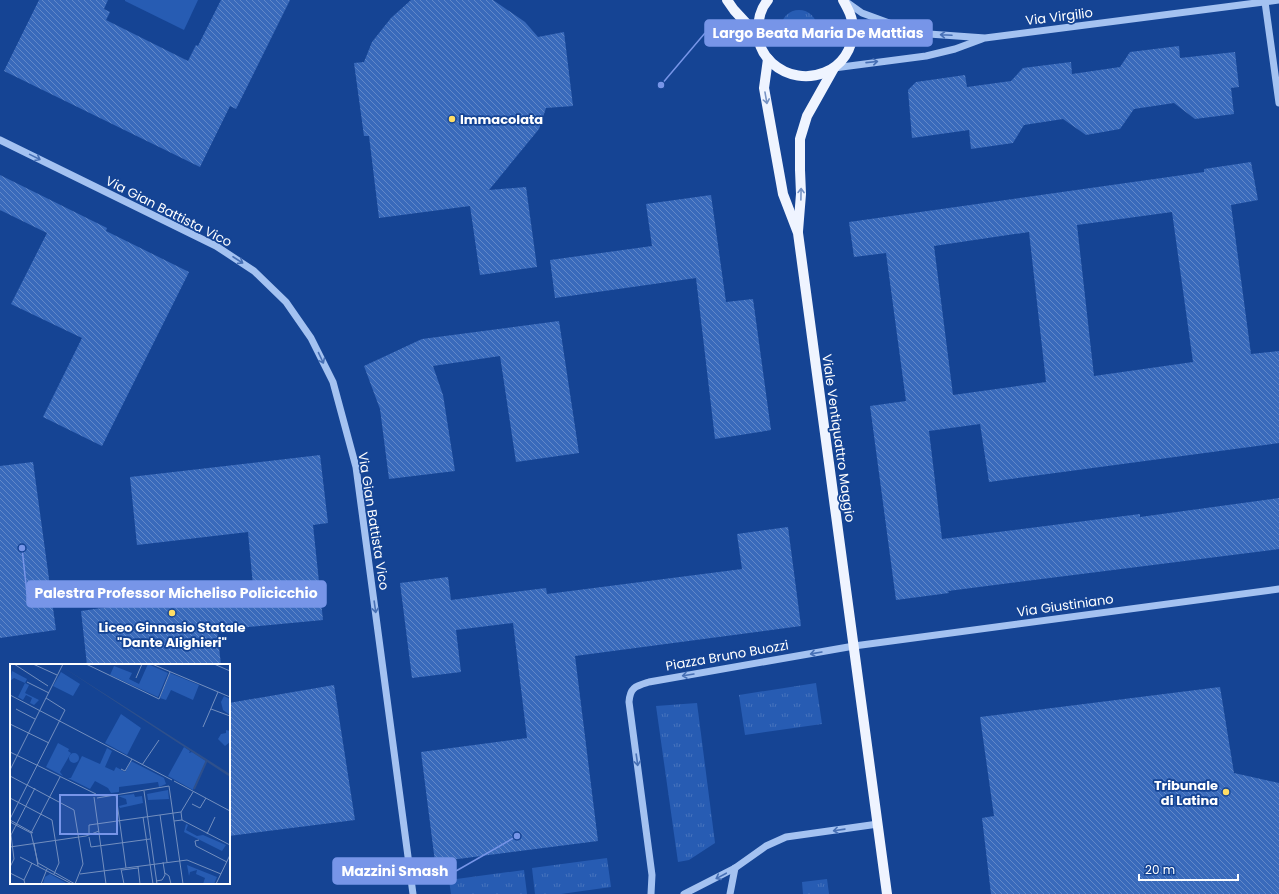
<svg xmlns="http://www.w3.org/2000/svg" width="1279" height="894" viewBox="0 0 1279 894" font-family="Poppins,sans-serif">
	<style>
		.grass { fill: url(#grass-tufts) }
		.green { fill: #275cb3 }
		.building { fill: url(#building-back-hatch); fill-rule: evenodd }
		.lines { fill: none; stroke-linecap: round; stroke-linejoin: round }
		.minor { stroke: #a4c2f1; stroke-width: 7 }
		.major { stroke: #eff4ff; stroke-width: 10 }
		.oneway { stroke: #4770b5 }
		.oneway2 { stroke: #7793c4 }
		.poi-dot { fill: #ffdd65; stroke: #154494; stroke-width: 1.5 }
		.labels { text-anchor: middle; stroke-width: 3.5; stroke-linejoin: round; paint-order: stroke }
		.street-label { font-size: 13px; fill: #fff; stroke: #154494 }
		.poi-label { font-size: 13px; font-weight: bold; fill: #fff; stroke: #154494; text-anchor: start }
		.inset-river { fill: none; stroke: #2e508c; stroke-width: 2 }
		.inset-road { fill: none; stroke: #738fbf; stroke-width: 1 }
		.view { fill: #7795e8; fill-opacity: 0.15; stroke: #7795e8; stroke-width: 2 }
		.inset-edge { fill: none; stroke: #fff; stroke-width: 2 }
		.leader { fill: none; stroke: #7795e8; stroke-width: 1.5 }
		.callout-dot { fill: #7795e8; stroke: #154494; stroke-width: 1.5 }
		.callout { fill: #7795e8; stroke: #7795e8; stroke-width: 1.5 }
		.callout-label { font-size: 14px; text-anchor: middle; font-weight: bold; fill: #fff }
	</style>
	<defs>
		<pattern id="grass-tufts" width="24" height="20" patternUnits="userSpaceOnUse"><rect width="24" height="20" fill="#275cb3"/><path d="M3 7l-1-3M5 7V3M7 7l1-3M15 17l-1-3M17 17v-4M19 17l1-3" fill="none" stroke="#4774be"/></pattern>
		<pattern id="building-back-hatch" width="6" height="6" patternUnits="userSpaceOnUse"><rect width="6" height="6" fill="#396abb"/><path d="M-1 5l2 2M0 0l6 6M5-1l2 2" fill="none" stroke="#6188c9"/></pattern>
	</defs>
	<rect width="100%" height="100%" fill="#154494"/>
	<!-- grass -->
	<g class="grass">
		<circle cx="799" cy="28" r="18"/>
		<path d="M816,683L822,724L745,735L739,695Z"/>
		<path d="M697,703L715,843L689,860L678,862L656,706Z"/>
		<path d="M607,858L611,887L561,894H535L532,868Z"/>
		<path d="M524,870L527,894H451L449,880Z"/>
		<path d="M827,879L829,894H803L802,882Z"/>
	</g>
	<!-- green -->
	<path class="green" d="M125,0H198L184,30L125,1Z"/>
	<!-- building -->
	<g class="building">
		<path d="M39,0H108L104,9L110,12L106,20L188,61L196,45L198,46L221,0H290L236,109L230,106L200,167L4,71Z"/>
		<path d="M411,0H493L525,22L538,37L564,32L573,106L546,108L539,129L489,190L526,187L537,267L480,275L470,206L379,218L369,136H364L354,63L364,62L372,42L391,18Z"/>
		<path d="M1179,46L1180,58L1235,52L1239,87L1231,88L1234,114L1195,119L1174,103L1134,109L1120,129L1086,135L1063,119L1024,125L1013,143L971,149L969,130L912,138L908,90L916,82L965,75L967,87L1011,81L1023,68L1071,62L1072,74L1120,67L1130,52Z"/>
		<path d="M1251,162L1258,200L1231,205L1251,354L1279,351V443L989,482L980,424L929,431L942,539L1140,514V517L1279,498V549L948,591L949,593L896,600L870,406L906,401L886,253L854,257L849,222L1204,172V169ZM1172,212L1193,362L1094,376L1077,225ZM1029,232L1046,382L953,395L934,246Z"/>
		<path d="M0,175L107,228L106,231L189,272L102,446L43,417L82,338L11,304L47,233L0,210Z"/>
		<path d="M711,195L726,302L753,299L771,430L715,439L696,278L555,298L550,260L652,246L646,204Z"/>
		<path d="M559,321L579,453L516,462L500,356L433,366L443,395L455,471L389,479L380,409L364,366L422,339Z"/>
		<path d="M320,455L328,523L313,525L323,620L217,630L221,665H87L81,611L253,586L248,532L137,545L130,477Z"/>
		<path d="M33,462L56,630L0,638V466Z"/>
		<path d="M788,527L801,626L575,656L598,841L435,862L421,752L527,738L513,623L456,630L461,672L412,678L400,583L448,577L451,600L546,588L547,594L742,569L737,534Z"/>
		<path d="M334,685L355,820L229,836V703Z"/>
		<path d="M1220,687L1234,773L1279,783V894H991L982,818L994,816L980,717Z"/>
	</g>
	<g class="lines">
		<!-- minor -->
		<g class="minor">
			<path d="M845,1L862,13L900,27L929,34L985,38L1279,0"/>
			<path d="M1265,2L1279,103"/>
			<path d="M834,68L926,56L955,49L982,39"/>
			<path d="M0,140L216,246L254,271L286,302L311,338L333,382L356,467L413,894"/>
			<path d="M651,894L652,875L629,702C630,687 636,686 649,682L854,646L1279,589"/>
			<path d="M684,894L735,868L766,846L786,837L878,824"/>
			<path d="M730,894L735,868"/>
		</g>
		<!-- major -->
		<g class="major">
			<path d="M727,0L734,10L758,36"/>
			<path d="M768,0C760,9 758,19 758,31C758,43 763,55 772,63C803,91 854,72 853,28C853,18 848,9 843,0"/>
			<path d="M768,59L764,88L783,194L798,233L887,894"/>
			<path d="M798,231L801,194L800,170V139L807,116L834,68"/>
		</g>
	</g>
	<!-- one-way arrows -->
	<defs><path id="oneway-shaft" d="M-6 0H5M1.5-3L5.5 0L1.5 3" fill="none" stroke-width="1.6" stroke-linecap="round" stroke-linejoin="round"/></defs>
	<g class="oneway">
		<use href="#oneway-shaft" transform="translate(946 35) rotate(-177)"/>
		<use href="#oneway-shaft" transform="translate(872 62) rotate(-6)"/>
		<use href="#oneway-shaft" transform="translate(35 157) rotate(26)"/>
		<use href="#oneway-shaft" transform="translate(238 260) rotate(33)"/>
		<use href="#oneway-shaft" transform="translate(321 358) rotate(65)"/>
		<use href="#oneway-shaft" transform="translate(375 607) rotate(82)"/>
		<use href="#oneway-shaft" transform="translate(816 653) rotate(170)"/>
		<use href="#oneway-shaft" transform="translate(688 675) rotate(171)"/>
		<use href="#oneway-shaft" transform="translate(637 760) rotate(82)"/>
		<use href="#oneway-shaft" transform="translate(839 830) rotate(172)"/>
		<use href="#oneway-shaft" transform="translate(721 876) rotate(152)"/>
	</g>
	<g class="oneway2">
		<use href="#oneway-shaft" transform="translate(766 98) rotate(80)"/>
		<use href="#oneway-shaft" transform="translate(801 194) rotate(-89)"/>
	</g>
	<!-- markers -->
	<g class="poi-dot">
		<circle cx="452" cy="119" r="4"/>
		<circle cx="172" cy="613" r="4"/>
		<circle cx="1226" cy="792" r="4"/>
	</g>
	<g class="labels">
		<!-- street labels -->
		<g class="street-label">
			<text transform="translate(1059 16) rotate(-7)" y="5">Via Virgilio</text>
			<text transform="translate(169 211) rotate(27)" y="5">Via Gian Battista Vico</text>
			<text transform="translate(839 438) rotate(82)" y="5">Viale Ventiquattro Maggio</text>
			<text transform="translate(374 521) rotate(81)" y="5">Via Gian Battista Vico</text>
			<text transform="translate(1065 605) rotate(-8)" y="5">Via Giustiniano</text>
			<text transform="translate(727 655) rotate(-10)" y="5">Piazza Bruno Buozzi</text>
		</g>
		<!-- poi labels -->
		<g class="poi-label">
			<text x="460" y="124">Immacolata</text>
			<text x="172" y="632" text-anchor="middle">Liceo Ginnasio Statale<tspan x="172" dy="15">"Dante Alighieri"</tspan></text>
			<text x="1218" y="790" text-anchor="end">Tribunale<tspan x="1218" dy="15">di Latina</tspan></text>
		</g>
	</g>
	<!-- overview -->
	<g transform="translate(10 664)">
		<rect width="220" height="220" fill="#154494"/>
		<path d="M138,0L158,9L148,33L100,11L104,2L122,9L119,15L129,20ZM2,7L17,15L15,19L19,21L15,29L29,36L24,41L20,39L22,34L16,31L13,36L8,33L15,19L4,14L0,17ZM160,9L189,21L183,36L161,26L156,36L150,34ZM59 94a5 5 0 1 1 10 0a5 5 0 1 1-10 0ZM177,201L207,213L204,220H193L195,214L186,210L187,206L180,208L179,212Z" fill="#275cb3"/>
		<path d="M214,32L220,35V51L213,46L211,38ZM216,66L220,67V78L215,82L208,75L211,70L216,69Z" fill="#275cb3"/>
		<path d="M51,8L70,20L63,32L43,22ZM111,50L131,64L117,91L95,79ZM48,79L59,85L58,87L61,89L50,108L53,112L36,103ZM174,83L180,87L179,89L182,88L196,97L183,126L158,112ZM97,84L102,87L95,103L104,107L106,103L115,108L121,97L154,114L156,120L149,123L148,118L109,123V128L101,129L98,124L85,117L80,125L58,114H61L72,92L90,100ZM158,126L159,135L138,136L137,130ZM124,130L125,133L132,132L133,139L110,144L109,142L117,140L116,135L108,132ZM176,160L178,161L176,166L187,172L193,171L216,181L212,187L174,168ZM40,210L58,220H33L35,213Z" fill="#275cb3"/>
		<path d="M48,0L220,110V113Z" fill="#2e508c"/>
		<path class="inset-river" d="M184,125L197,96"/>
		<path class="inset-road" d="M4,0L38,22M23,0L47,11M76,0L149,35L160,8M142,0L220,33M204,0L220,7M126,14L132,0M17,18L39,29M0,31L162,116M6,45L25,55M201,45L220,52M0,60L39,79M193,63L208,28M0,88L86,130M7,92L53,0M132,101L149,76M111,105L115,107L122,95M0,106L7,92M0,112L64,146L73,200L65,220M164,117L220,147M134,127L147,220M106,131L116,204M84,133L96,220M0,134L42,156L49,199L44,210M87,134L159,122L173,220M182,140L190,144L196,134M171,148L183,128M150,151L157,198M133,153L143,220M0,155L55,46L36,34M0,156L23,169M172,156L220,181M0,158L21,169L28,199L65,220M21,169L50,113M197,170L205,153M79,171V161L171,148L172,156L164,157M79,173L81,183L140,175M189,176L185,177L186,182L217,198M24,179L28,202M0,183L76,172L89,167M10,193L62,220M128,202L130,220M0,203L4,195L1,171L25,124M111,205L114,220M112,206L128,204M0,209L14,216L15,220M155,209L159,212L161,220M70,210L177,196L211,210M14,216L22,199M146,217L152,216L155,211L153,198M31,220L37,205M206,220L220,191"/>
		<path class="view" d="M50,131H107V170H50Z"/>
		<rect width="220" height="220" class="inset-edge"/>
	</g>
	<!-- callouts -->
	<path class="leader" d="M661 85L705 33M22 548L27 594M517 836L456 871"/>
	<g class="callout-dot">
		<circle cx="661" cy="85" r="4"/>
		<circle cx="22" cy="548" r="4"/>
		<circle cx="517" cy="836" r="4"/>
	</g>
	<g class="callout">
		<rect x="705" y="20" width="227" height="26" rx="4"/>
		<rect x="27" y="581" width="299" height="26" rx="4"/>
		<rect x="333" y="858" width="123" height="26" rx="4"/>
	</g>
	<g class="callout-label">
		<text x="818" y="38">Largo Beata Maria De Mattias</text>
		<text x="176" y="598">Palestra Professor Micheliso Policicchio</text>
		<text x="395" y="876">Mazzini Smash</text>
	</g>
	<!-- scale -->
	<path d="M1139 874v6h99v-6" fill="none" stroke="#ffffff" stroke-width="2"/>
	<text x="1145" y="874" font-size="12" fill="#ffffff" stroke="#154494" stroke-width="3" paint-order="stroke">20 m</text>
</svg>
